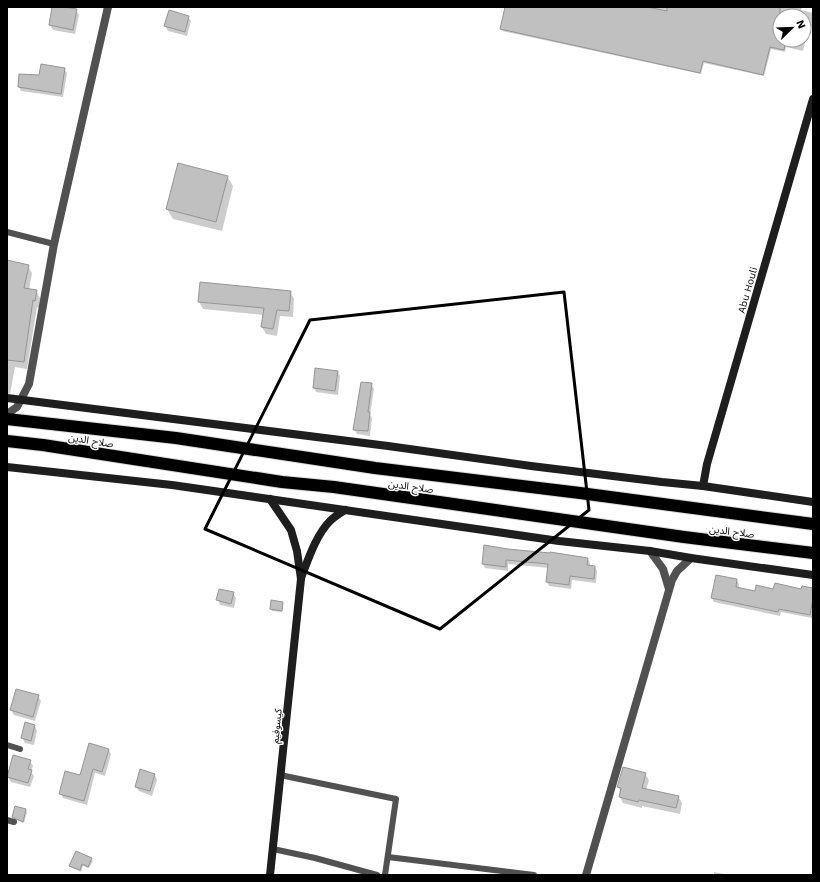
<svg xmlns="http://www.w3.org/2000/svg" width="820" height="882" viewBox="0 0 820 882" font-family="'Work Sans','Noto Sans Arabic',sans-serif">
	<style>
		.shadow { fill: #0003; fill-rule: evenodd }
		.building { fill: #c0c0c0; stroke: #959595 }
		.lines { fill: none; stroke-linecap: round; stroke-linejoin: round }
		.highway-casing { stroke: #dbdbdb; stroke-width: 14 }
		.lane { stroke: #515151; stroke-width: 6 }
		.street { stroke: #515151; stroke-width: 8 }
		.secondary { stroke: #1e1e1e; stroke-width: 8 }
		.highway { stroke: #000; stroke-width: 12 }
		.marked { fill: none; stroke: #000; stroke-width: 3; stroke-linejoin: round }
		.labels { text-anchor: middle; stroke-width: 3; stroke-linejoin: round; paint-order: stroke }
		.street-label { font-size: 10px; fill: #000; stroke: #fff }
	</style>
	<rect width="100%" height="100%" fill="#fff"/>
	<!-- shadow -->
	<g class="shadow">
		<path d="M53,7L76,10L79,15L75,34L53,30L50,25Z"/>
		<path d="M506,7H802L801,10L813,13V27L809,26L803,51L786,47L785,52L771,49L764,76L704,63L701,74L502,31L501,29ZM780,16H804V40H780Z"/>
		<path d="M188,17L191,21L187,36L168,31L165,26Z"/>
		<path d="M64,69L67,73L63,97L21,91L19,87L20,75L39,77Z"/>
		<path d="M227,176L233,186L222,231L173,219L167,209Z"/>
		<path d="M7,261L28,266L32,273L29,290L36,291L40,298L39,308L37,307L27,369L15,367L10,394L7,393Z"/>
		<path d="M290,292L294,299L293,317L280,316L277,336L266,334L262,327L264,315L203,309L199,302Z"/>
		<path d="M337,372L340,376L338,395L316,392L314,388Z"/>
		<path d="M371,384L374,389L370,415L372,418L370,436L357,434L354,429Z"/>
		<path d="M508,550L588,559L590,563V566L595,567L597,571L596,583L572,580L571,589L549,586L547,582L549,568L508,564V571L485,568L483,564Z"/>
		<path d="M737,580L739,584L738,589L756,593L774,590H802L813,589V617L812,618L781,612L780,616L714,602L712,598Z"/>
		<path d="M233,593L236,598L234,608L220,605L218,600Z"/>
		<path d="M282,602L283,605L282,612L272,611L271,609Z"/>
		<path d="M38,696L41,701L35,721L14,715L11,710Z"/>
		<path d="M35,726L37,731L34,745L25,743L22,738Z"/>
		<path d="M108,749L111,754L105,776L95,773L87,805L63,798L60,793L81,776Z"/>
		<path d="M30,761L33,766L31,772L34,776L30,787L11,782L8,777Z"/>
		<path d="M645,774L649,780L646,790L678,796L682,803L680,814L642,806V808L623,803L620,797L621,792L618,787Z"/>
		<path d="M155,775L157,780L152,796L139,791L136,786Z"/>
		<path d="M25,810L27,812L24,823L14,819L13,817Z"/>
		<path d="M91,859L93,861L89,868L83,866L81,872L72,868L70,866Z"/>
		<path d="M714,872L729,875H714Z"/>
	</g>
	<!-- building -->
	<g class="building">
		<path d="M52,7H63L77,9L73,30L49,25Z"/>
		<path d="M505,7H647L667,11V7H780V40H786L784,50L770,47L763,75L703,61L700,73L500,29Z"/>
		<path d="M169,10L189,16L185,32L164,26Z"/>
		<path d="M41,64L65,68L61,94L18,87L19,74L39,75Z"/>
		<path d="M178,163L228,176L216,222L166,209Z"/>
		<path d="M7,260L29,265L24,288L37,290L35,301L33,300L24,362L7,360Z"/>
		<path d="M200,282L291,291L289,311L277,310L273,329L261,327L264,308L198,302Z"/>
		<path d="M315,368L338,371L335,391L313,388Z"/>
		<path d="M361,382L372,383L368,412H370L368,431L353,430Z"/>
		<path d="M484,545L508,549L550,553V552L588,558L587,565L595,566L594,579L570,576L569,585L546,582L548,564L506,560V567L482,564Z"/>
		<path d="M716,575L737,579L736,587L755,591L756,585L773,589L775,583L801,589L802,586L813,588V598L810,615L779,609L778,612L711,598Z"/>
		<path d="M219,589L234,592L231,604L216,600Z"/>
		<path d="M271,600L283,602L282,611L270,609Z"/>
		<path d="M16,689L39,695L33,717L10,710Z"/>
		<path d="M25,722L35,725L31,741L21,738Z"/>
		<path d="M89,743L109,749L102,772L93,769L84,801L59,794L65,771L80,775Z"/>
		<path d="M13,755L31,760L28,769L32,770L28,783L7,777Z"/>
		<path d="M623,767L646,773L642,788L679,796L676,808L639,800L638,802L619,797L621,788L617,787Z"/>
		<path d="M140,769L155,774L150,791L135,787Z"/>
		<path d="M15,806L26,809L23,822L12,817Z"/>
		<path d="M76,851L92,858L88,867L82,864L80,870L69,866Z"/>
	</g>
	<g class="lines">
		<!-- highway casing -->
		<g class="highway-casing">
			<g id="highway">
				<path d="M7,419L176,438L375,468L580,493L813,524"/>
				<path d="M7,441L43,445L282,482L334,487L684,537L813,553"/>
			</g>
		</g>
		<!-- lane -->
		<g class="lane">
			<path d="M7,232L54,244"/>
			<path d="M7,745L20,749"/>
			<path d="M280,775L396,799L385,875"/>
			<path d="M7,820L14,822"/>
			<path d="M273,849L315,858L377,875"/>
			<path d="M388,857L534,875"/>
		</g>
		<!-- street -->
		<g class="street">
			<path d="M7,414L17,407L29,384L54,244L108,7"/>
			<path d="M650,551L663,569L669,589"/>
			<path d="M586,875L672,580L677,571L691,558"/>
		</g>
		<!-- secondary -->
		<g class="secondary">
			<path d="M7,398L388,446L531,466L662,482L703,486L813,502"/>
			<path d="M7,467L172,485L559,541L650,551L691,558L813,575"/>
			<path d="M703,486L707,464L813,99"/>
			<path d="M270,499L291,530L297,551L301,579L270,875"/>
			<path d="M301,578C308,560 316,535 330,521C334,517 340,513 345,510"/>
		</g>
		<!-- highway -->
		<use href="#highway" class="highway"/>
	</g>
	<!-- marked area -->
	<path class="marked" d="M564,292L589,510L440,629L205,529L310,320Z"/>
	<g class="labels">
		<!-- street labels -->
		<g class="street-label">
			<text transform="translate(747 290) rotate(-74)" y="4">Abu Houli</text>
			<text transform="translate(91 440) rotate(9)" y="4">صلاح الدين</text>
			<text transform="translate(411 486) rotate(8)" y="4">صلاح الدين</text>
			<text transform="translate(732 531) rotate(7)" y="4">صلاح الدين</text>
			<text transform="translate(276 726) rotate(-84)" y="4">كيسوفيم</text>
		</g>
	</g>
	<!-- border -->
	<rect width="820" height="882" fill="none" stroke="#000000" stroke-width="16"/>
	<!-- north arrow -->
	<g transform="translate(792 28) rotate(67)"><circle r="19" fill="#ffffff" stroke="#999999"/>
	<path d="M0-3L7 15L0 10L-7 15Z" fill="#000000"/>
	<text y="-6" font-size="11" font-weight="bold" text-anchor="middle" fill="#000000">N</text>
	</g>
</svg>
